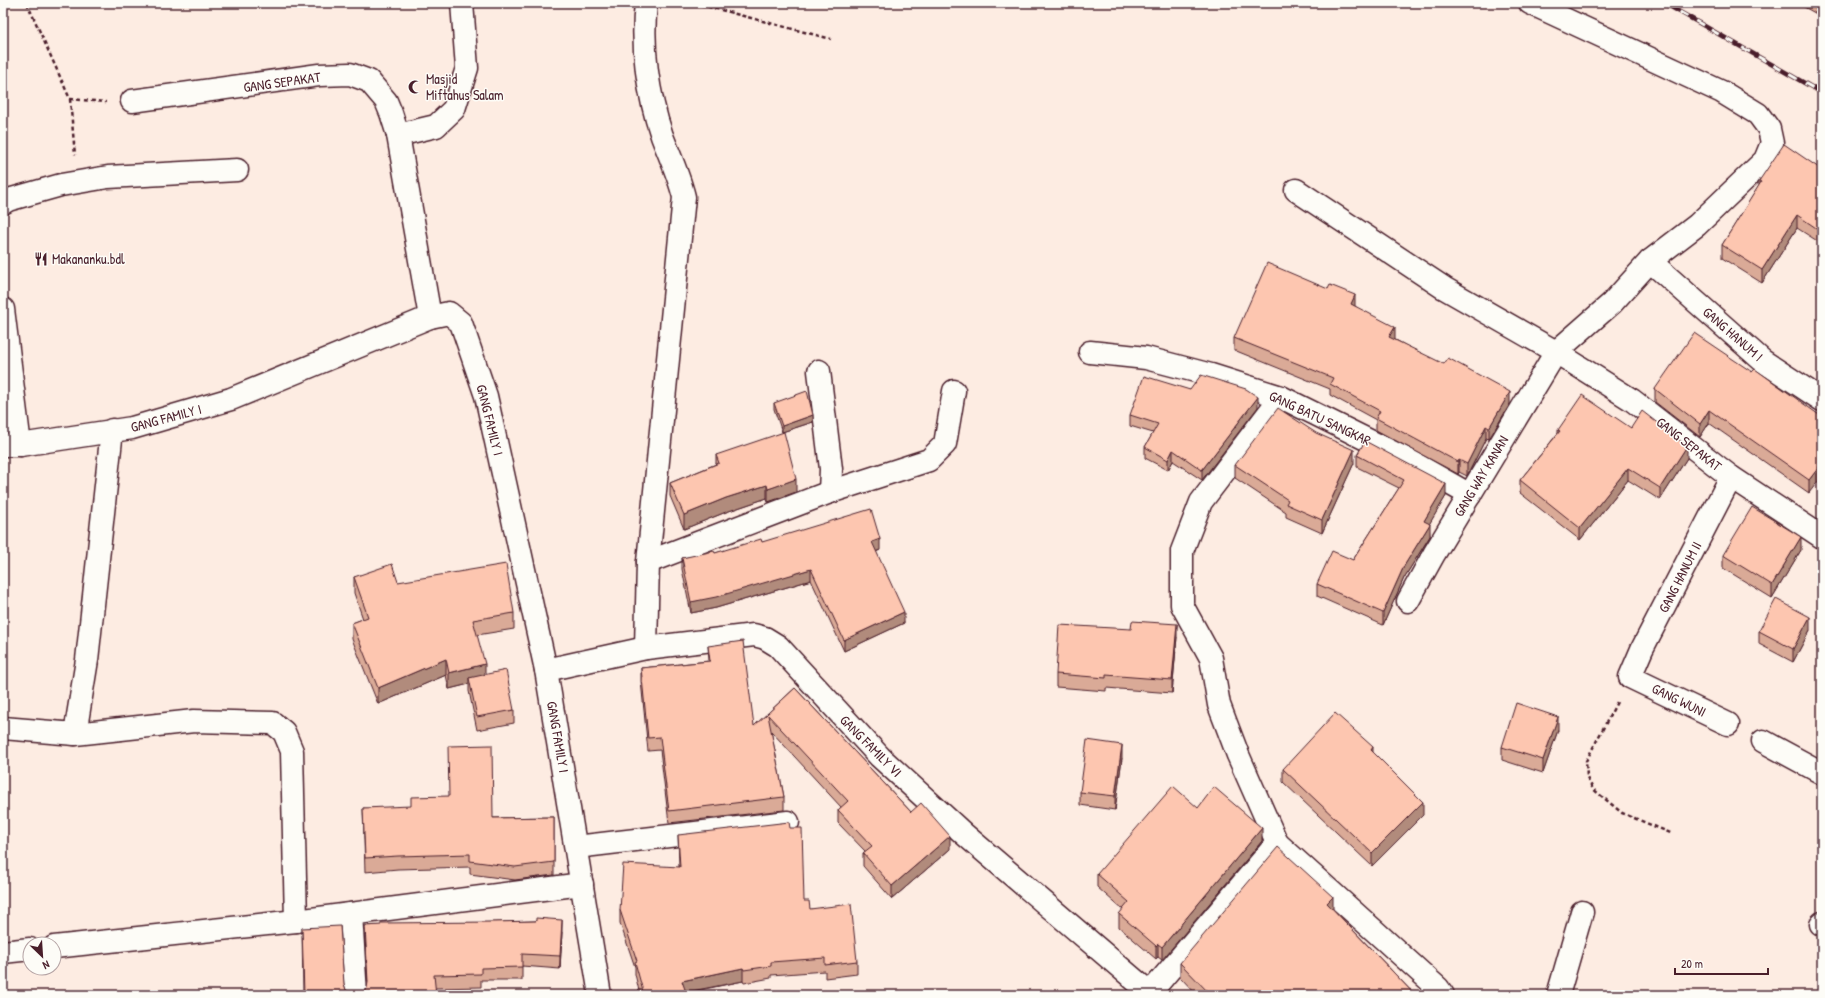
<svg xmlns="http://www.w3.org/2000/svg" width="1825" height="998" viewBox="0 0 1825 998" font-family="'Patrick Hand',sans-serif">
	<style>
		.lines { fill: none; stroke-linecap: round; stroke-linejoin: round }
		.street-casing { stroke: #4a1f2b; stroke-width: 25 }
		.path { stroke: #4a1f2b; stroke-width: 2.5; stroke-dasharray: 4 3; stroke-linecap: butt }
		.street { stroke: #fdfcf7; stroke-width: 22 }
		.rail-casing { stroke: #4a1f2b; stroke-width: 4.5 }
		.rail { stroke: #fdfcf7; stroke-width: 3; stroke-dasharray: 9; stroke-linecap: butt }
		.wall { fill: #daaa97; stroke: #4a1f2b }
		.shaded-wall { fill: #b18b7b; stroke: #4a1f2b }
		.building { fill: #fdc6b0; stroke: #4a1f2b }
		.labels { text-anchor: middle; stroke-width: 3; stroke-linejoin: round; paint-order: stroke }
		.poi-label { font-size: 14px; fill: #4a1f2b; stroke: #fdfcf7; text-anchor: start }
		.street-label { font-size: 14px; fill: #4a1f2b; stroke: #fdfcf7 }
	</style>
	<rect width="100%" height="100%" fill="#fdece2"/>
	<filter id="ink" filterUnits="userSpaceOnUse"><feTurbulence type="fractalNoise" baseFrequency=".025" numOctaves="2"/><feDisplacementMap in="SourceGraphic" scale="8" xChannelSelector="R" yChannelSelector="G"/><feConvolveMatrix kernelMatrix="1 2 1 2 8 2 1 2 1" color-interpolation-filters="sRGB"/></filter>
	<g filter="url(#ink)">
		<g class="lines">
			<!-- street casing -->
			<g class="street-casing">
				<g id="street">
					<path d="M132,101L319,75L350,74L369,81L386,101L391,113L398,135L430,317"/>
					<path d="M398,135L436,126L454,109L467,68L462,3"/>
					<path d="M1296,190L1444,288L1556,352L1632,400L1731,477L1822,537"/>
					<path d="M3,203L8,200L61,185L108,177L237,170"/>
					<path d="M1650,261L1763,361L1822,400"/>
					<path d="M3,309L20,445"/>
					<path d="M1090,352L1146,358L1211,375L1281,397L1410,461L1470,495"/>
					<path d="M3,445H20L132,428L231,399L430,317L449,313L461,323L486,396L546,670L600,995"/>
					<path d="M830,492L929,460L945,444L954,391"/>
					<path d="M648,562L830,492L831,469L819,371"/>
					<path d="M1408,601L1434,554L1556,352L1612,303L1650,261L1697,225L1765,160L1772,143L1769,129L1758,114L1722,92L1530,3"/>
					<path d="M646,648L648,562L684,197C679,176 670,157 662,136C648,95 641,47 646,3"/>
					<path d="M546,670L646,648L754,635L765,638L778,646L880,757L964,834L1150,993V995"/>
					<path d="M1728,724L1630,677L1642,649L1731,477"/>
					<path d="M3,728L75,734L87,660L112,430"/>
					<path d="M75,734L194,721L273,723L284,732L292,751L296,921"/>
					<path d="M1763,741L1822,773"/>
					<path d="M1277,843L1438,988L1443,995"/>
					<path d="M576,847L788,822"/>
					<path d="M351,914L356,995"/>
					<path d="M1821,924L1822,923"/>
					<path d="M54,947L296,921L582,884"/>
					<path d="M3,952L30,949"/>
					<path d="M1150,993L1277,843L1238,755L1219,705L1211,658L1182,605V551L1201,502L1281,397"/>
					<path d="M1558,995L1582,912"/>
				</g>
			</g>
			<!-- path -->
			<g class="path">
				<path d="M27,3L70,99L75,155"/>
				<path d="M694,3L831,39"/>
				<path d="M70,99L106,102"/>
				<path d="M1617,702L1586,761L1587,778L1593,789L1622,813L1673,834"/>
			</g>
			<!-- street -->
			<use href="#street" class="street"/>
			<!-- rail casing -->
			<g class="rail-casing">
				<path id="rail" d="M1664,3L1822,93"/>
			</g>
			<!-- rail -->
			<use href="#rail" class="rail"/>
		</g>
		<!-- wall -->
		<g class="wall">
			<path d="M1797,3H1822V17Z"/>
			<path d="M1822,170V244L1797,228L1762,283L1722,258V245L1759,186V181Z"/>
			<path d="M1328,289L1355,306L1395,338L1394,339L1510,404L1489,439L1486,438L1467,476L1459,472L1458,474L1376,430V420L1330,395V389L1234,350V338Z"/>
			<path d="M1752,372L1822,417L1809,493L1709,423L1700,437L1655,402V389Z"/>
			<path d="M1190,390L1258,407L1202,480L1173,461L1168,470L1145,458V447L1153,433L1130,426V415Z"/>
			<path d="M774,403L813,422L782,432L774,409Z"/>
			<path d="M1631,428L1687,458L1660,500L1628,480L1580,540L1520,493V480L1558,433V430Z"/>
			<path d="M716,455L796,492L774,500L768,502L767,498L726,512L684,529L670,496V483L716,464Z"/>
			<path d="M1357,455L1446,496L1429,524L1430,536L1404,578L1383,625L1317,596V584L1353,560L1399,488L1357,467Z"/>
			<path d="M1354,463L1322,533L1286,517V512L1235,478V465Z"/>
			<path d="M762,542L880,550L876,552L904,623L844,651L811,580L716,608L691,613L682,569V558L715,553Z"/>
			<path d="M1801,550L1772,598L1723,568V555Z"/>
			<path d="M354,577L398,582L514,613V629L477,635L485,675L514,710V723L477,730L469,691V684L449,689L446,675L378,704L352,639V623L363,619L354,593Z"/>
			<path d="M1810,630L1793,662L1759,644V631Z"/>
			<path d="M1177,637L1172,693L1106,688V691L1056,687V674Z"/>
			<path d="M708,646L754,726L795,688L911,812L950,849L892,899L863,866V853L865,851L838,823V810L841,807L771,731L784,797V810L669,823L660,750L648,751L641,681V668L709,661Z"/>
			<path d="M1558,730L1543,773L1502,760V747Z"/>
			<path d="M1373,753L1423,815L1372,866L1283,782V769Z"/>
			<path d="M1122,758L1115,810L1080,805V792Z"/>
			<path d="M363,808L493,818L554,817V875L515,880L470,874V867L398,869L365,872Z"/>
			<path d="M1198,808L1262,841L1162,960L1158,957L1156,959L1119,927V914L1123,910L1097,887V874Z"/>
			<path d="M678,835L804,901L810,909L857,961V974L825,978V971L771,975V978L744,983L743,981L686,993L687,995H640L635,974V967L620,923V910L679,867Z"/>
			<path d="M1333,909L1415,995H1197L1180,977V963Z"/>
			<path d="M536,921L562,932L560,969L522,966V980H481V987L435,988L436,995H303L302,928L344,984L346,990L350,993L356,995L363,993L367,988L368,985L365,938V926Z"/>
		</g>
		<!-- shaded-wall -->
		<g class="shaded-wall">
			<path d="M1797,215V228L1762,283V270Z"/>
			<path d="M1355,295V307L1351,304Z"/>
			<path d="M1395,327V338L1389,349V337Z"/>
			<path d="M1510,392V404L1489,439V428Z"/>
			<path d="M1258,397V407L1202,480V470Z"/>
			<path d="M1709,410V423L1700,437V424Z"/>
			<path d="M813,415V422L782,432V426Z"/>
			<path d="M1486,426V438L1467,476V464Z"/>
			<path d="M1687,446V458L1660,500V488Z"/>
			<path d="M1173,450V461L1168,470V460Z"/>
			<path d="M1354,450V463L1322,533V520Z"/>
			<path d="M1459,460V472L1458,474V462Z"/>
			<path d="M1822,463V476L1809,493V480Z"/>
			<path d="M1628,468V480L1580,540V528Z"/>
			<path d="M796,479V492L774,500L768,502V489Z"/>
			<path d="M1446,484V496L1424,533V521Z"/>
			<path d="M767,485V498L726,512L684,529V515L726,498Z"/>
			<path d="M1430,524V536L1404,578L1383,625V613L1404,566Z"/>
			<path d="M1801,537V550L1772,598V585Z"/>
			<path d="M880,539V550L872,553V542Z"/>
			<path d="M811,569V580L716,608L691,613V602Z"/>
			<path d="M904,612V623L844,651V640Z"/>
			<path d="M1810,617V630L1793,662V649Z"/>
			<path d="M1177,624V637L1172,693V680Z"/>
			<path d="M446,659V675L378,704V688Z"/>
			<path d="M485,664V679L469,678V684L449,689V673Z"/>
			<path d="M1558,717V730L1543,773V760Z"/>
			<path d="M1122,745V758L1115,810V796Z"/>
			<path d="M1373,747V760L1371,750Z"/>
			<path d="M1423,802V815L1372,866V853Z"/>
			<path d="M1262,828V841L1162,960V947Z"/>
			<path d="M950,836V849L892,899V886Z"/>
			<path d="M1333,897V911L1327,903Z"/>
			<path d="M562,920V932L560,969V956Z"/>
			<path d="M1158,944V957L1156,959V946Z"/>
			<path d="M743,968V981L682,993V981Z"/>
		</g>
		<!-- building -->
		<g class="building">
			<path d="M1784,144L1822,170V232L1797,215L1762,270L1722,245L1761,182L1759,181Z"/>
			<path d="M1267,263L1328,289L1330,285L1355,295L1351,304L1395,327L1389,337L1444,364L1448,358L1510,392L1489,428L1486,426L1467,464L1459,460L1458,462L1376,418L1380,411L1330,384L1333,378L1234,338Z"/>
			<path d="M1694,333L1752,372L1755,369L1822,417V463L1809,480L1709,410L1700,424L1655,389Z"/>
			<path d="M1201,375L1246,389L1258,397L1202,470L1173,450L1168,460L1145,447L1158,424L1130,415L1144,376L1190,390Z"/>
			<path d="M807,391L813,415L782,426L774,403Z"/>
			<path d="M1582,395L1631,428L1642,411L1687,446L1660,488L1628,468L1580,528L1520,480L1560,431L1558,430Z"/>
			<path d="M1278,408L1316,433L1354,450L1322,520L1286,504L1288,500L1235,465Z"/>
			<path d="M784,432L796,479L774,487L768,489L767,485L726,498L684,515L670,483L719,463L716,455Z"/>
			<path d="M1365,441L1446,484L1424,521L1430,524L1404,566L1383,613L1317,584L1332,551L1353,560L1404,480L1357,455Z"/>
			<path d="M1752,507L1801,537L1772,585L1723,555Z"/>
			<path d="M871,509L880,539L872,542L904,612L844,640L811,569L716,597L691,602L682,558L714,551L715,553L761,539L762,542Z"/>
			<path d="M392,564L398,582L506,564L514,613L473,620L485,664L449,673L446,659L378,688L352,623L368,617L354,577Z"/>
			<path d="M1776,599L1810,617L1793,649L1759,631Z"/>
			<path d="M1132,621L1177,624L1172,680L1106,675V678L1056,674L1059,625L1131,629Z"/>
			<path d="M743,641L754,726L795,688L911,812L921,803L950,836L892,886L863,853L872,846L838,810L848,801L768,715L784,797L669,811L660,737L648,738L641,668L710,661L708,646Z"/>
			<path d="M506,670L514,710L477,717L469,678Z"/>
			<path d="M1516,703L1558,717L1543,760L1502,747Z"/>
			<path d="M1335,713L1373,747L1371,750L1423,802L1372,853L1283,769Z"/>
			<path d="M1087,740L1122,745L1115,796L1080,792Z"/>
			<path d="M492,745L493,818L554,817V862L515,867L470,861V854L398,856L365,858L363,808L411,806V797L449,796L448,746Z"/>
			<path d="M1173,786L1198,808L1214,787L1262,828L1162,947L1158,944L1156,946L1119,914L1129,902L1097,874Z"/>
			<path d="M789,822L790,828H802L804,901H809L810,909L851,904L857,961L825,965V958L771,962V966L744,970L743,968L682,981L687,995H644L635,962L637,961L620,910L623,864L680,867L678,835Z"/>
			<path d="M1278,847L1333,897L1327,903L1415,995H1211L1180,963Z"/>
			<path d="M536,918L562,920L560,956L522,954V967L481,968V974L434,975L436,995H304L302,928L340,926L344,984L346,990L350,993L356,995L363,993L367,988L368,982L365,926L381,925V923L492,922L536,921Z"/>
		</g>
	</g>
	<!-- icons -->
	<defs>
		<g id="mosque-bare" transform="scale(1.08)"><path d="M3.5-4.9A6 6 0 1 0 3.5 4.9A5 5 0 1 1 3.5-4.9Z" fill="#4a1f2b" stroke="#fdfcf7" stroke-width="2.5" paint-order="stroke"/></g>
		<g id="restaurant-bare" transform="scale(1.08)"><path d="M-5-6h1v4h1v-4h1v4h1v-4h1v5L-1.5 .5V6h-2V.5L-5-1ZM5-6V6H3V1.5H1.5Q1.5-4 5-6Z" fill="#4a1f2b" stroke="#fdfcf7" stroke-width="2.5" paint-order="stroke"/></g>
	</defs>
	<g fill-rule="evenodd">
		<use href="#mosque-bare" x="415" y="87"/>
		<use href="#restaurant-bare" x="41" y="259"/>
	</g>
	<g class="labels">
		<!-- poi labels -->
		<g class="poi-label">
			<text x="426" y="84">Masjid<tspan x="426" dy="16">Miftahus Salam</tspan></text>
			<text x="52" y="264">Makananku.bdl</text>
		</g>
		<!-- street labels -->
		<g class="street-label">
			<text transform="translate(282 82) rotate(-8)" y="5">GANG SEPAKAT</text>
			<text transform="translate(1733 334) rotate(41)" y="5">GANG HANUM I</text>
			<text transform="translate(166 418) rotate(-15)" y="5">GANG FAMILY I</text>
			<text transform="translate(1320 418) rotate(25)" y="5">GANG BATU SANGKAR</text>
			<text transform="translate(490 420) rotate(76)" y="5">GANG FAMILY I</text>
			<text transform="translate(1689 444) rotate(38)" y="5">GANG SEPAKAT</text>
			<text transform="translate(1481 476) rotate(-59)" y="5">GANG WAY KANAN</text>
			<text transform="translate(1680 577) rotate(-63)" y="5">GANG HANUM II</text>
			<text transform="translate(1679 700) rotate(26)" y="5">GANG WUNI</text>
			<text transform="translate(558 737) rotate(80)" y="5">GANG FAMILY I</text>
			<text transform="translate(871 746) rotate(45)" y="5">GANG FAMILY VI</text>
		</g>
	</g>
	<!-- margin -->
	<rect width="1825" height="998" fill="none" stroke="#fdfcf7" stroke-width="16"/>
	<rect x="8" y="8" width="1809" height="982" fill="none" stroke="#4a1f2b" stroke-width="1.5" filter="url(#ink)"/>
	<!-- north arrow -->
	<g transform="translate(42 956) rotate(155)"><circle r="19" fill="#fdfcf7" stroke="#b5a4a5"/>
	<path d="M0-3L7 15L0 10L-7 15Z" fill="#4a1f2b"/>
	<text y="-6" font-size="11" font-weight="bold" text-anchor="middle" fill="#4a1f2b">N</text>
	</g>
	<!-- scale -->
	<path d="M1675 968v6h93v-6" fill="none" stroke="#4a1f2b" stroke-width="2"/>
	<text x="1681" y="968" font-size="12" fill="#4a1f2b" stroke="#fdfcf7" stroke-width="3" paint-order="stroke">20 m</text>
</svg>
